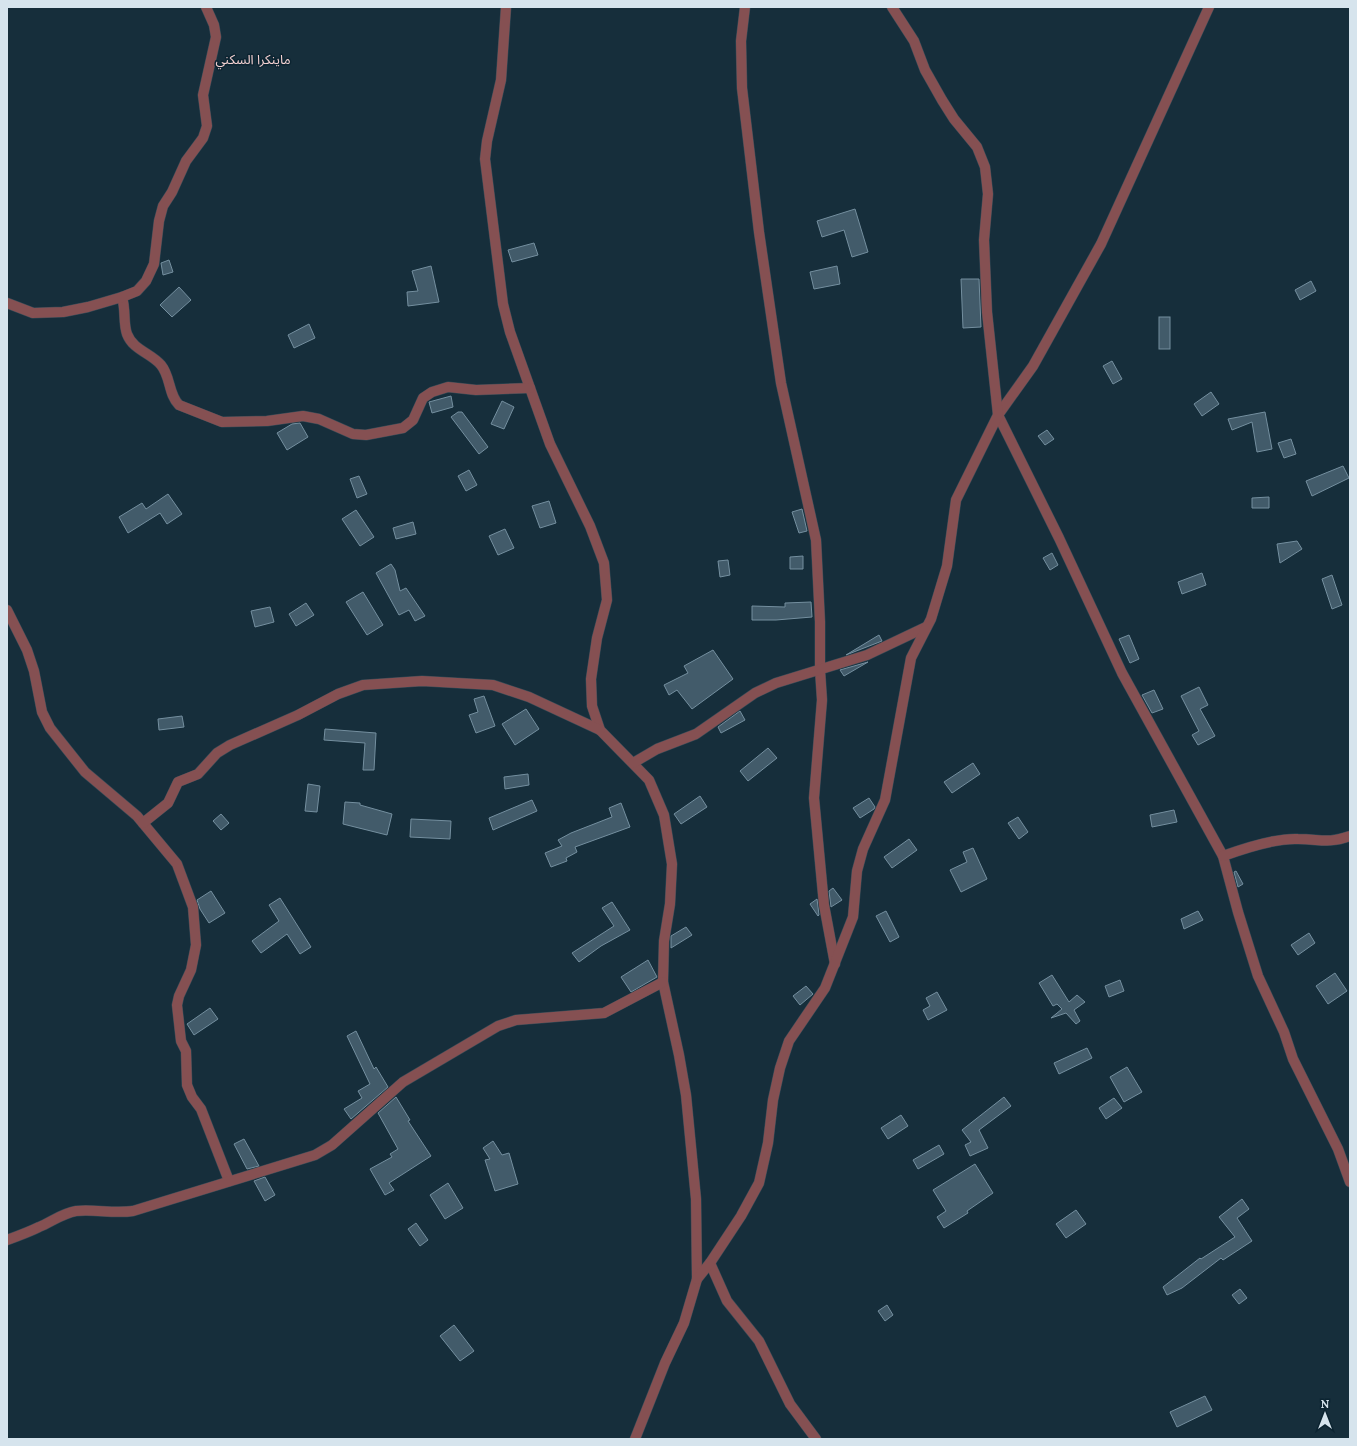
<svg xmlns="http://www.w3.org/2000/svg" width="1357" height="1446" viewBox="0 0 1357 1446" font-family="Lora,'Noto Sans Arabic',serif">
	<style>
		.building { fill: #425b6a; stroke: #748f9f }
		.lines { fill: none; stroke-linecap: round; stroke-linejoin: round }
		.minor-casing { stroke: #354b57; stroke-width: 11 }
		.minor { stroke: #855052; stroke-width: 10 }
		.labels { text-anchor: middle; stroke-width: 3; stroke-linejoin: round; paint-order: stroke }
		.neighbourhood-label { font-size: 13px; fill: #f5d2d2; stroke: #0c2431 }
	</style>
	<rect width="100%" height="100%" fill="#162e3b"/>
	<!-- building -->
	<g class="building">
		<path d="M855,209L868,252L852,257L844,230L822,237L817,221Z"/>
		<path d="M534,243L538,255L512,262L508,250Z"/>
		<path d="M169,260L173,272L163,275L161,263Z"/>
		<path d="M431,266L439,302L408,306L407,292L418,291L412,271Z"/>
		<path d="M837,266L840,284L814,289L810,272Z"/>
		<path d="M961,279H979L981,327L963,328Z"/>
		<path d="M1311,281L1316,291L1300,300L1295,290Z"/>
		<path d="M179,287L191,300L172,317L160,305Z"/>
		<rect x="1159" y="317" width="11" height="32"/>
		<path d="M309,324L315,338L294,348L288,335Z"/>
		<path d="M1112,361L1122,379L1113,384L1103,366Z"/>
		<path d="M1211,392L1219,404L1202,416L1194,404Z"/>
		<path d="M451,396L453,407L432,413L429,402Z"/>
		<path d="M502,401L514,407L504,429L491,424Z"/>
		<path d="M458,412H462L488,447L479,454L451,417Z"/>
		<path d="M1265,412L1272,449L1257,452L1252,422L1232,430L1228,419Z"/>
		<path d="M300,423L308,437L287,450L277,433L292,424Z"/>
		<path d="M1047,430L1054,439L1045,445L1038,436Z"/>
		<path d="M1291,439L1296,454L1284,458L1278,443Z"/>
		<path d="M1343,466L1349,478L1312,496L1306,481Z"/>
		<path d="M469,470L477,485L466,491L458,476Z"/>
		<path d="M359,476L367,494L357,498L350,479Z"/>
		<path d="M168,494L182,514L167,524L160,513L128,533L119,517L142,503L146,509Z"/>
		<path d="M1269,497V508H1252V498Z"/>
		<path d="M549,501L556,523L540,528L532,506Z"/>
		<path d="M802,509L807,531L799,533L792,512Z"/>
		<path d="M356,510L374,537L360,546L342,519Z"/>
		<path d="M413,522L416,534L396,539L393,528Z"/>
		<path d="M505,529L514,548L498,555L489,536Z"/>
		<path d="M1297,541L1302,549L1280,563L1277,544Z"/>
		<path d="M1052,553L1058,565L1050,570L1043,558Z"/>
		<path d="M803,556V569H790V557Z"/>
		<path d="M728,560L730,575L720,577L718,561Z"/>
		<path d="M391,564L395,570L400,591L406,588L425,616L415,621L409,610L399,615L376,573Z"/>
		<path d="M1202,573L1206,585L1182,594L1178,582Z"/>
		<path d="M1332,575L1342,605L1332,609L1322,579Z"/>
		<path d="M363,592L383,625L367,635L346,602Z"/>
		<path d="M811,602L812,617L776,620H752V606L785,607V603Z"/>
		<path d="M306,603L314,615L296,626L289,614Z"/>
		<path d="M270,607L274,622L255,627L251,611Z"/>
		<path d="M879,635L882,641L846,655Z"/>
		<path d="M1129,635L1139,659L1130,663L1119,639Z"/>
		<path d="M713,650L733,679L692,709L677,690L669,695L664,685L688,673L684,666Z"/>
		<path d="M868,662L844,676L840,670Z"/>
		<path d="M1199,687L1208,705L1200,709L1215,736L1198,745L1192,735L1199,731L1181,696Z"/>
		<path d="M1154,690L1163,709L1152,713L1142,695Z"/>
		<path d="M484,696L495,726L476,733L469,715L478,712L474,699Z"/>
		<path d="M526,709L539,729L515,745L502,724Z"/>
		<path d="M740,711L745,720L721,733L718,727Z"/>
		<path d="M182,716L184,727L159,730L158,719Z"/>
		<path d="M325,729L376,733L374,770H363L365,743L324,740Z"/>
		<path d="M768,748L777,758L748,781L740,771Z"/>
		<path d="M973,763L980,774L952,793L944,782Z"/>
		<path d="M528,774L529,785L505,789L504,777Z"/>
		<path d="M308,784L320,786L317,812L305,811Z"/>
		<path d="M700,796L707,807L681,824L674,814Z"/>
		<path d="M869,798L875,807L874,809L860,818L853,808Z"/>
		<path d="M532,800L537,811L493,830L489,818Z"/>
		<path d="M345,802L360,803V805L392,814L387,835L343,824Z"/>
		<path d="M621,803L630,827L575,847L577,852L566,858L567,861L551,867L545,853L562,846L558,840L571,833L612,817L609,808Z"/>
		<path d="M1174,810L1177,822L1152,827L1150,815Z"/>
		<path d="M221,814L229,823L221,830L213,821Z"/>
		<path d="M1018,817L1028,832L1019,839L1008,823Z"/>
		<path d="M411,819L451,821L450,839L410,837Z"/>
		<path d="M909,839L917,850L892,868L884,857Z"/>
		<path d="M973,848L987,879L961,892L950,870L967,862L963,852Z"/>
		<path d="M1236,871L1243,884L1238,887L1234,872Z"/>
		<path d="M833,888L842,900L831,907L829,891Z"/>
		<path d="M211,891L225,913L209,923L200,909L197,900Z"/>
		<path d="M280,898L311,947L300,954L287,934L261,953L252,941L279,921L269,905Z"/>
		<path d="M817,899L819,915L818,916L810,904Z"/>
		<path d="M612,902L630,930L601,946L579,962L572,953L614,926L602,908Z"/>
		<path d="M886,911L899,937L890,942L876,916Z"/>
		<path d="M1198,911L1203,920L1184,929L1181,919Z"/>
		<path d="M686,927L692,935L671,948V936Z"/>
		<path d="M1309,933L1315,943L1298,955L1291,945Z"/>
		<path d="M648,960L657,977L631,992L621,977Z"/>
		<path d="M1335,973L1347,991L1328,1004L1316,986Z"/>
		<path d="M1052,975L1069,1002L1077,995L1085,1002L1074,1010L1080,1021L1076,1024L1066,1013L1051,1018L1062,1009L1057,1004L1053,1006L1039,983Z"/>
		<path d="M1120,980L1124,991L1109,997L1105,986Z"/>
		<path d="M806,986L813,994L800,1005L793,996Z"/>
		<path d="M937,992L947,1010L928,1020L923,1010L930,1006L926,998Z"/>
		<path d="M210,1008L218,1019L194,1035L187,1024Z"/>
		<path d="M356,1031L374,1069L376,1067L388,1087L351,1119L344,1109L362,1098L358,1091L370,1084L347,1036Z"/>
		<path d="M1087,1048L1092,1058L1059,1074L1054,1063Z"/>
		<path d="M1127,1067L1142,1092L1124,1102L1110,1077Z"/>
		<path d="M396,1097L410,1120L408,1121L431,1156L389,1183L394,1190L385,1195L370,1169L392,1157L390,1154L398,1149L378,1113Z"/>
		<path d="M1004,1097L1011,1106L979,1130L988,1148L970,1156L965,1145L971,1142L962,1130Z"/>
		<path d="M1114,1098L1122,1108L1106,1119L1099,1108Z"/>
		<path d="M901,1115L908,1126L888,1139L881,1128Z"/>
		<path d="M244,1139L259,1166L247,1169L234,1144Z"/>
		<path d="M493,1141L502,1155L509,1153L518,1184L495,1191L485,1160L490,1159L483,1148Z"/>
		<path d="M939,1145L944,1154L918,1169L913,1160Z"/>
		<path d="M975,1164L993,1193L967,1211L968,1213L944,1228L937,1217L946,1211L933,1190Z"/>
		<path d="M265,1177L275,1195L265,1201L254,1181Z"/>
		<path d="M448,1183L463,1208L445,1219L430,1195Z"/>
		<path d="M1242,1199L1249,1209L1237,1218L1252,1241L1223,1260L1221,1258L1182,1288L1167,1295L1163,1287L1200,1258L1201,1259L1235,1237L1219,1217Z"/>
		<path d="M1076,1210L1086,1224L1066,1238L1056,1224Z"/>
		<path d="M416,1223L428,1240L420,1246L408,1229Z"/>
		<path d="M1240,1289L1247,1298L1239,1304L1232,1295Z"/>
		<path d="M887,1305L893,1315L885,1321L878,1311Z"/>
		<path d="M454,1325L474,1351L460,1361L440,1336Z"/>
		<path d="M1205,1396L1212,1410L1177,1427L1170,1412Z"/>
	</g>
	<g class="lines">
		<!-- minor casing -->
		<g class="minor-casing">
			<g id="minor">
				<path d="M506,7L501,80L487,141L485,159L503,304L510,332L550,444L590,526L604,563L607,600L597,638L591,679L592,706L600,730L649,780L664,815L672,864L670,904L664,941L663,982L679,1055L686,1095L696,1199L697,1279L684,1323L665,1363L635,1439"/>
				<path d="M745,7L741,41L742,88L759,232L781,383L816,540L820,622V670L822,700L814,798L824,905L835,964"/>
				<path d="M1209,7L1101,244L1033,366L998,415L1059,538L1122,673L1223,856L1238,912L1258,976L1284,1032L1293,1059L1338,1149L1350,1182"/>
				<path d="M122,297C126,310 123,323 127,334C133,350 151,353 161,365C171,377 168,394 179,405L222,422L267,421L303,416L319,419L353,434L366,435L403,428L413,420L423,398L432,392L448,387L476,390L530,388"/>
				<path d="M7,303L33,313L63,312L88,307L122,297L137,291L146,281L154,264L159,221L163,206L172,192L186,161L203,138L207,126L203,95L216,37L214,25L206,7"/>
				<path d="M7,610L27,650L34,671L42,712L50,728L85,772L137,816L177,864L193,907L196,945L191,970L179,996L177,1005L181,1041L186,1051L187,1085L192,1097L201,1109L229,1181"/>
				<path d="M633,763L657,749L696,734L755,693L776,683L867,655L926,627"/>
				<path d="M143,823L168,803L178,782L198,774L217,753L230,745L298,715L338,694L363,685L422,681L493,685L529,697L600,730"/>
				<path d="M1223,856C1245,848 1275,838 1298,839C1321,839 1327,844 1350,836"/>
				<path d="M7,1240C18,1236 29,1232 39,1227C51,1222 63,1213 76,1211C95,1209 114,1214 133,1211L315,1155L332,1145L403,1082L498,1026L516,1020L604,1013L663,982"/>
				<path d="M710,1263L727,1301L759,1341L790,1404L816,1439"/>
				<path d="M697,1279L710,1263L741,1216L759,1183L768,1143L773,1100L780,1068L789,1041L825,988L853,917L857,871L863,849L885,800L911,658L931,619L947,566L956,500L998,415L987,312L984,240L988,194L985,167L977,147L954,119L942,100L925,70L914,41L892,7"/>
			</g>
		</g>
		<!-- minor -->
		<use href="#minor" class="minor"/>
	</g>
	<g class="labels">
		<!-- neighbourhood labels -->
		<g class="neighbourhood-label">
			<text x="253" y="64">ماينكرا السكني</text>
		</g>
	</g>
	<!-- border -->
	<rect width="1357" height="1446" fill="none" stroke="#d6e4ed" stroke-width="16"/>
	<!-- north arrow -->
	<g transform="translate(1325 1414)" stroke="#0c2431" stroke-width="3" paint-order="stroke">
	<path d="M0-3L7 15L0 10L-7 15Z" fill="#d6e4ed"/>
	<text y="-6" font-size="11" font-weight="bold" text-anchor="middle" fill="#d6e4ed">N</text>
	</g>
</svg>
